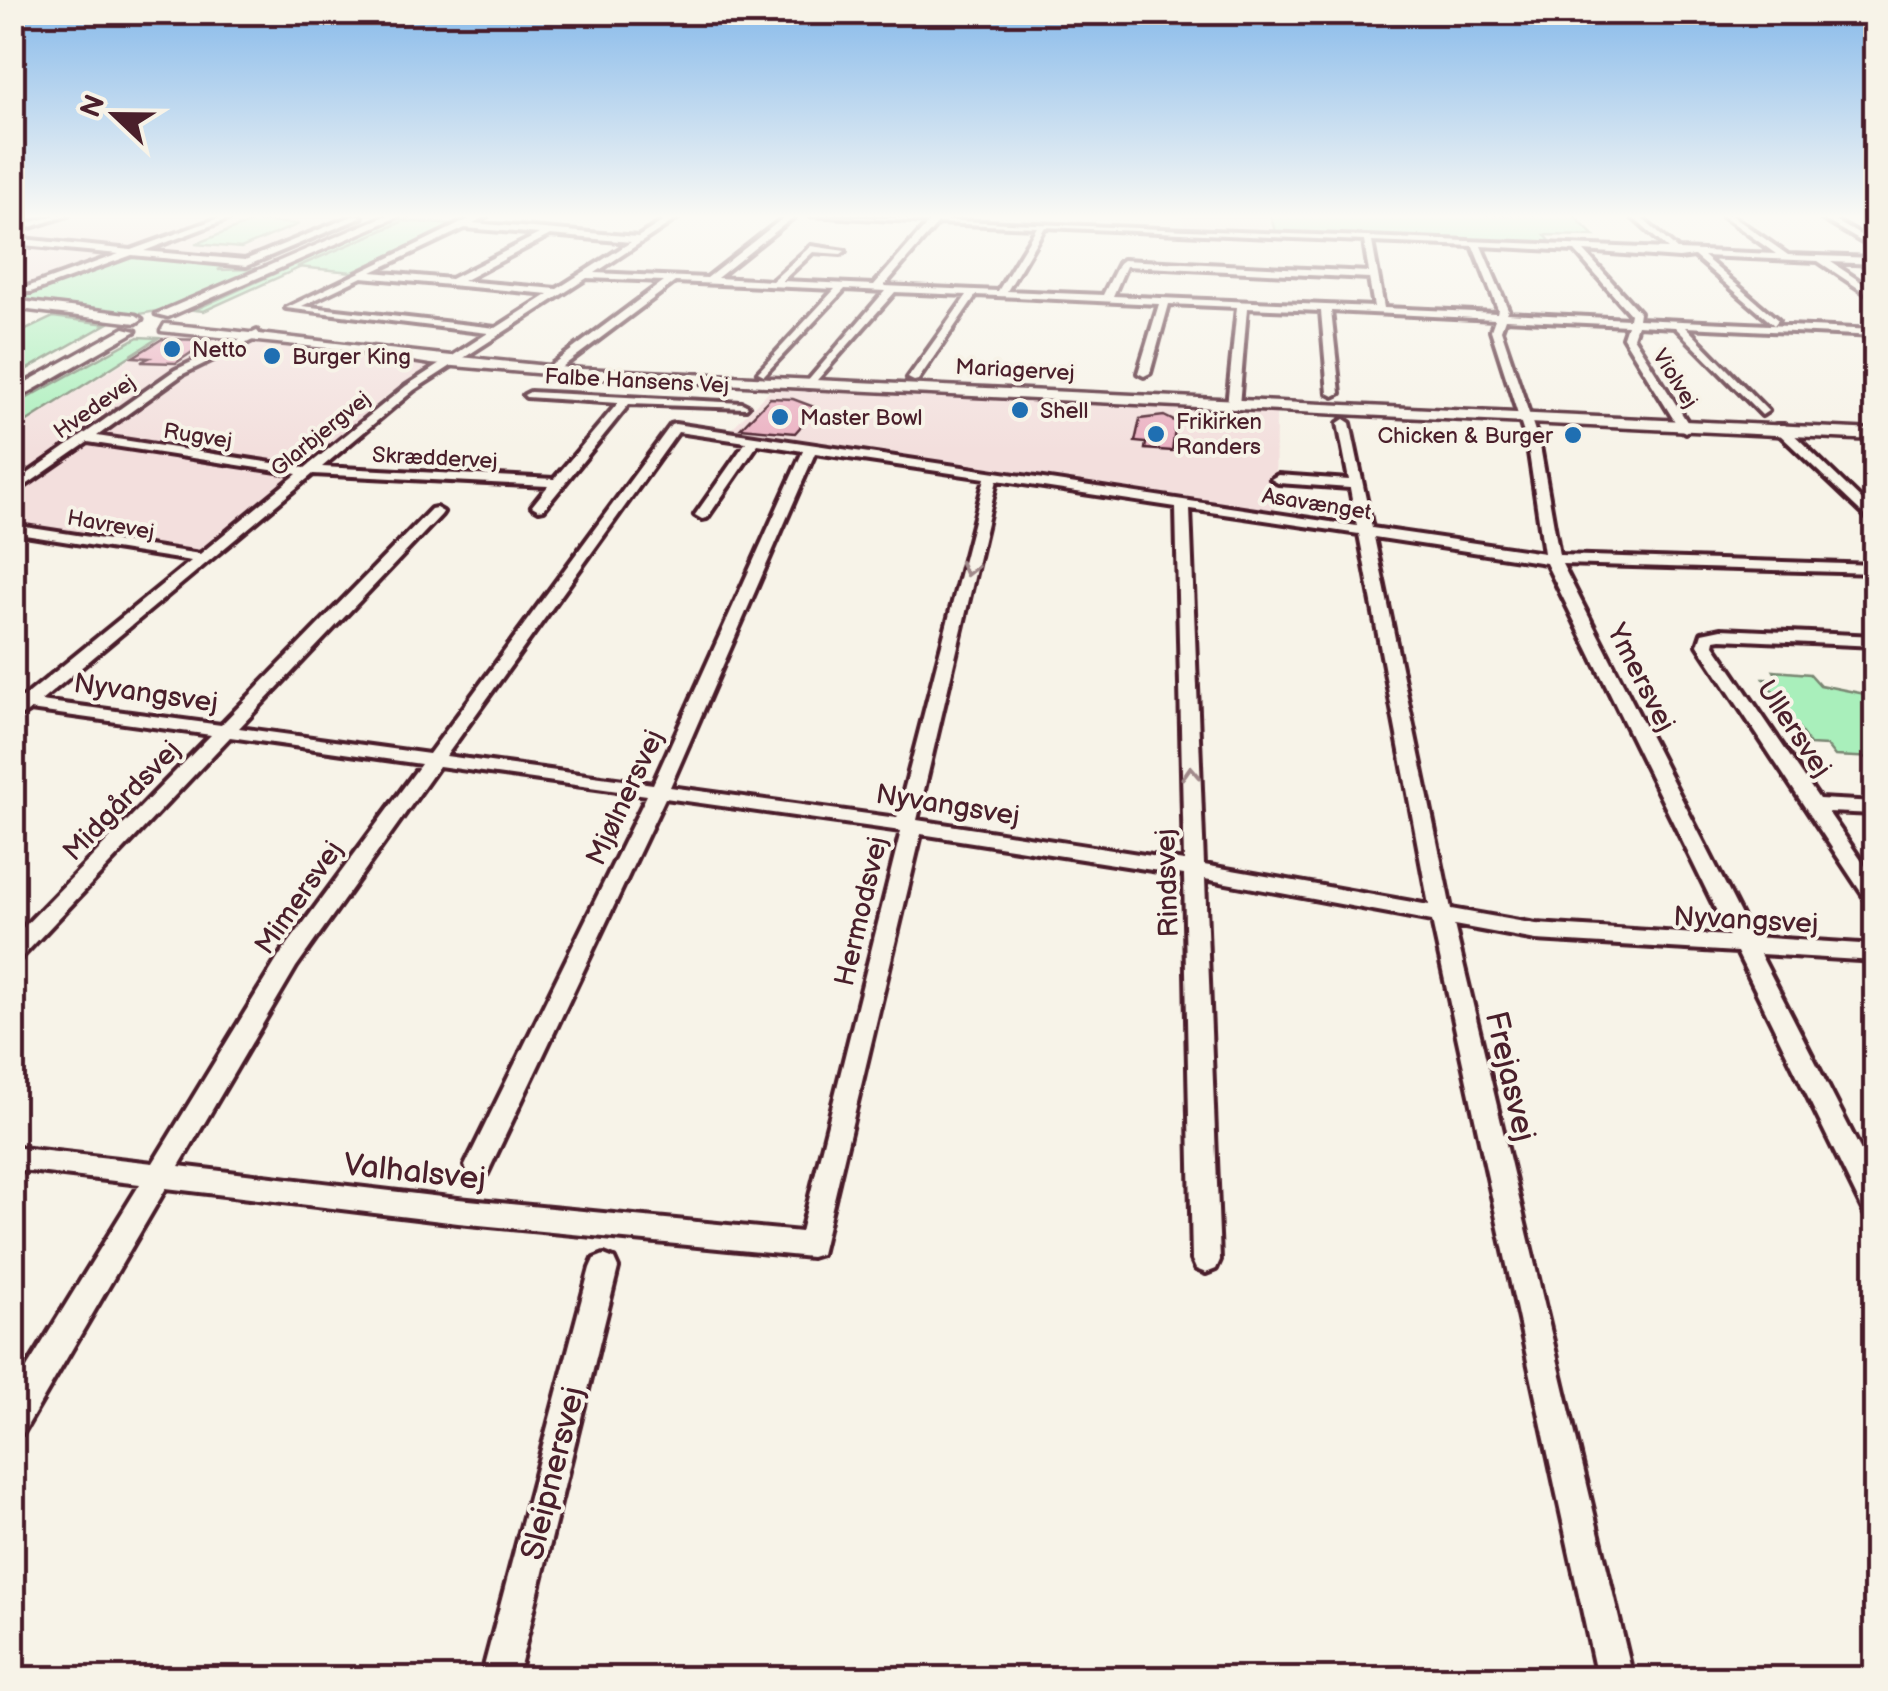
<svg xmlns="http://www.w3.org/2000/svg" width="1888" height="1691" viewBox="0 0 1888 1691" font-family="'Balsamiq Sans',sans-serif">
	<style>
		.built { fill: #f3dfdd }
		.green { fill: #a9efbb; stroke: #7a8773; stroke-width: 2.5 }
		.building { fill: #ebb1c2; stroke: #4a1f2b; stroke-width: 2.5 }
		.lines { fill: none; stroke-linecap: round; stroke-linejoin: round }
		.minor-casing { stroke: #4a1f2b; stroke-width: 8 }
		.tertiary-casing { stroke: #4a1f2b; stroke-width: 7 }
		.secondary-casing { stroke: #4a1f2b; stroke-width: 7 }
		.minor { fill: #f7f3e8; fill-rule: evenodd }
		.tertiary { fill: #f7f3e8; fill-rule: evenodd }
		.secondary { fill: #f7f3e8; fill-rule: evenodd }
		.oneway { stroke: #a0898a }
		.poi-dot { fill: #1f6fb2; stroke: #f7f3e8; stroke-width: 4 }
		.labels { text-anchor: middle; stroke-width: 8; stroke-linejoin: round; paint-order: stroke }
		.far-poi-label { font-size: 22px; fill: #4a1f2b; stroke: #f7f3e8; text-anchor: start }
		.far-street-label { font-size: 22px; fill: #4a1f2b; stroke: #f7f3e8 }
		.street-label { font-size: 28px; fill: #4a1f2b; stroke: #f7f3e8 }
		.near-street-label { font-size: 32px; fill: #4a1f2b; stroke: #f7f3e8 }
	</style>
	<rect width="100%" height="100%" fill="#f7f3e8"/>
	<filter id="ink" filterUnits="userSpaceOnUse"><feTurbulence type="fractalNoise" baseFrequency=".01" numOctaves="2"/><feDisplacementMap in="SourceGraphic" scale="20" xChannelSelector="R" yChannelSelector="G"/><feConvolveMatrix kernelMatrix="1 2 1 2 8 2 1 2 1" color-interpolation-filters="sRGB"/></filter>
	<g filter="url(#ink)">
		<!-- built -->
		<g class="built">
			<path d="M13,215H375L188,294L13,301Z"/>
			<path d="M1182,215H1266L1271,234L1190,230L1184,228Z"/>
			<path d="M173,332L430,363L431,367L389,394L194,555L13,521V430Z"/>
			<path d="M772,388L1276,413L1275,513L729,431Z"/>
		</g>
		<!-- green -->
		<g class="green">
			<path d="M405,215H416L204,311L194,310Z"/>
			<path d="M1270,215H1573L1594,236L1545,235L1555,247L1276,234Z"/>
			<path d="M254,221L299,224L241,248L195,244Z"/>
			<path d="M404,221L454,225L353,272L297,267Z"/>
			<path d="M132,255L227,265L218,270L256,269L168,309L140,314L13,301Z"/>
			<path d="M53,317L107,324L13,377V336Z"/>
			<path d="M138,337L158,338L13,430V406Z"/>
			<path d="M1774,671L1810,674L1820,685L1875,696V758L1835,756L1827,746L1810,745L1764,679H1779Z"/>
		</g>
		<!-- building -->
		<g class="building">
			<path d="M162,339L210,340L176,363L141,362L149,358L133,357Z"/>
			<path d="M770,398L793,399L817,408L795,433L741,428Z"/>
			<path d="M1164,416L1176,422L1172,451L1145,449L1146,443L1135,442L1140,419Z"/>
		</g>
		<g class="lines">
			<!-- minor casing -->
			<g class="minor-casing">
				<g id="minor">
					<path d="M56,215H68L12,233V228Z"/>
					<path d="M227,215H238L144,251L245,260L355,215L362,217L246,266L132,255L31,292H12V286L27,287L119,254L12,244V238L131,250Z"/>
					<path d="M478,215H488L473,223L638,237L673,215H682L595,273L707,278L787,215H796L717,278L772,281L811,246L845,251L841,254L813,252L782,281L874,285L929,222L810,215L1668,249L1630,215H1638L1678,250L1776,254L1722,215H1731L1788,255L1876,258V264L1831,262L1876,292V300L1818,261L1703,256L1778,320L1774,325L1694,256L1679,258L1584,251L1639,312L1638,319L1876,330V336L1686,327L1766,409L1768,411L1762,415L1675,327L1637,325L1633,337L1691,428L1685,432L1679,428L1623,337L1627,325L1505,319L1501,330L1540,446L1559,555L1876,565V573L1562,564L1752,937L1876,945V961L1760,954L1876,1180V1220L1866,1216L1737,952L1536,940L1454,925L1633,1678H1597L1432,921L1205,879L1220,1260L1216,1269L1206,1273L1196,1269L1192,1260L1184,875L921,834L821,1254L811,1257L458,1223L166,1188L23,1433L12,1437V1392L140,1184L12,1169V1147L153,1163L280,955L421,764L230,737L20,959L12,961V939L211,735L30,710L12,721V697L23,698L191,561L12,533V525L200,554L297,474L88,442L12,495V485L175,370L257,331L261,336L183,374L97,436L305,468L406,386L488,333L286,308ZM938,223L1037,227L998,291L884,286ZM1045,227L1364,241L1369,272L1123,260L1119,263L1103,295L1007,291ZM465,228L539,234L451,279L372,272ZM550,235L631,242L557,289L463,281ZM1372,242L1473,246L1498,309L1497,313L1384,308ZM1481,246L1575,251L1630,314L1629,319L1506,313L1508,309ZM1126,266L1369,278L1374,307L1113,296ZM362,277L549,294L496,328L302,306ZM587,278L664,281L546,369V373H554L675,282L835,289L760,370L758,372L764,375L845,289L885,291L806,383V387L810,388L895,292L967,295L908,378L914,381L918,380L976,295L1159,304L1138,373L1144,376L1150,373L1169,304L1237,307L1227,406L1233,409L1239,406L1247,308L1321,311L1328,393L1334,396L1340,393L1331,311L1495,319L1491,330L1528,446L1544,553L1372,528L1350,423L1344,419L1338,423L1349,480L1278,475L1271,479L1278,483L1350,488L1357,526L675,424L671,425L429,754L239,728L441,515L443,512L436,508L431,509L221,725L41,701L313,474L548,486L532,506L539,510L544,509L629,404L746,408L748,406L742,403L530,392L524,395L526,397L618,403L554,479L322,467L414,390ZM678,432L746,442L695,515L702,519L707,518L758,444L803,451L653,784L446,756ZM815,453L985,478L897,818L670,787ZM997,480L1176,507L1184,861L917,820ZM1190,509L1359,534L1429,905L1204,865ZM1374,537L1546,563L1729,936L1536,924L1451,909ZM439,766L647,795L465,1166L469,1174L478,1177L487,1174L665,798L901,831L801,1232L458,1199L179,1166L296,967Z"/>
					<path d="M1816,215H1825L1876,244V250Z"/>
					<path d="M1776,425H1784L1876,514V526L1776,431Z"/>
					<path d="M1721,629L1876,636V646L1721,639L1715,640L1714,645L1819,799L1876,802V814L1828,812L1876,882V906L1869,904L1698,645L1702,633Z"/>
					<path d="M604,1255L614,1259L618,1268L517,1678H481L590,1268L594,1259Z"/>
				</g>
			</g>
			<!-- tertiary casing -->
			<g class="tertiary-casing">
				<g id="tertiary">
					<path d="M12,300L136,315L142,319L136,323L12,308Z"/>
					<path d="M165,324C305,338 442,357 582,369L1876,430V440L582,377L431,364L337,349L161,331Z"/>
				</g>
			</g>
			<!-- secondary casing -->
			<g class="secondary-casing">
				<g id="secondary">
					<path d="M387,215H402L168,317L156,314Z"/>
					<path d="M124,328L136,331L12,402V390Z"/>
				</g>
			</g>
			<!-- minor -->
			<use href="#minor" class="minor"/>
			<!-- tertiary -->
			<use href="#tertiary" class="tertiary"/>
			<!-- secondary -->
			<use href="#secondary" class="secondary"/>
		</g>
		<!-- one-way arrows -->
		<defs><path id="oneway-chevron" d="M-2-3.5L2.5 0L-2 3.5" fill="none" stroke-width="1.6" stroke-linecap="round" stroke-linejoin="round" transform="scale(2.5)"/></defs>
		<g class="oneway">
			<use href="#oneway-chevron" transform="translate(968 569) rotate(104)"/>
			<use href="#oneway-chevron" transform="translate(1191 773) rotate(-93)"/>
		</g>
	</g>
	<!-- sky -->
	<linearGradient id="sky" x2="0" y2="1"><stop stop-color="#86b9ea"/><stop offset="0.48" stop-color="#fbfaf5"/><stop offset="1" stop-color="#fbfaf5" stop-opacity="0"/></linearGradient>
	<rect width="1888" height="451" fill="url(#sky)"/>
	<!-- markers -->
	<g class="poi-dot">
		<circle cx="172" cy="349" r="10"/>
		<circle cx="272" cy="356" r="10"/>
		<circle cx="1020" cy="410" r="10"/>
		<circle cx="780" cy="417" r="10"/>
		<circle cx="1156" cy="434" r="10"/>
		<circle cx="1573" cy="435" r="10"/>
	</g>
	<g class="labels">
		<!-- far-poi labels -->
		<g class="far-poi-label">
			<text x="192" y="357">Netto</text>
			<text x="292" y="364">Burger King</text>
			<text x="1040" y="418">Shell</text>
			<text x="800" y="425">Master Bowl</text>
			<text x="1176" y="429">Frikirken<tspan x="1176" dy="25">Randers</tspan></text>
			<text x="1553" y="443" text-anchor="end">Chicken &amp; Burger</text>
		</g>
		<!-- far-street labels -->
		<g class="far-street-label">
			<text transform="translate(1015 369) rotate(3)" y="8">Mariagervej</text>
			<text transform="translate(1676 378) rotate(58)" y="8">Violvej</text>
			<text transform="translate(637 380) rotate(3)" y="8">Falbe Hansens Vej</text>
			<text transform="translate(94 406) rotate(-35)" y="8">Hvedevej</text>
			<text transform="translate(320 433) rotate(-39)" y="8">Glarbjergvej</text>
			<text transform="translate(198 435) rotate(9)" y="8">Rugvej</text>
			<text transform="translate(435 457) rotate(3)" y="8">Skræddervej</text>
			<text transform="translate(1317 503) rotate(9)" y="8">Asavænget</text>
			<text transform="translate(111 524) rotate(10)" y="8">Havrevej</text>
		</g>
		<!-- street labels -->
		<g class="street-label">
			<text transform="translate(1642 677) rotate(63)" y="10">Ymersvej</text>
			<text transform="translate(146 692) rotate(8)" y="10">Nyvangsvej</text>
			<text transform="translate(1795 728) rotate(56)" y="10">Ullersvej</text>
			<text transform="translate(624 797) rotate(-65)" y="10">Mjølnersvej</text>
			<text transform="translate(121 800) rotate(-46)" y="10">Midgårdsvej</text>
			<text transform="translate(948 804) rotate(9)" y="10">Nyvangsvej</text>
			<text transform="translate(1166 883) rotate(-92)" y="10">Rindsvej</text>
			<text transform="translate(298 897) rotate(-55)" y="10">Mimersvej</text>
			<text transform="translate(860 911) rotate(-77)" y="10">Hermodsvej</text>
			<text transform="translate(1746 919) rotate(3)" y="10">Nyvangsvej</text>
		</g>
		<!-- near-street labels -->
		<g class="near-street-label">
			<text transform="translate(1511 1076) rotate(77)" y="11">Frejasvej</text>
			<text transform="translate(415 1171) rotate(6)" y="11">Valhalsvej</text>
			<text transform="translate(552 1473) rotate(-76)" y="11">Sleipnersvej</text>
		</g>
	</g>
	<!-- margin -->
	<rect width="1888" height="1691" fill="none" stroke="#f7f3e8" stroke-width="50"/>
	<rect x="25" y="25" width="1838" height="1641" fill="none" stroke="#4a1f2b" stroke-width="4" filter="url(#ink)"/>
	<!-- north arrow -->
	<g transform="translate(115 115) rotate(292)" stroke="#f7f3e8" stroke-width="8" paint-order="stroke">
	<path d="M0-8L18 38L0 25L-18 38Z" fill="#4a1f2b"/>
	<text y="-15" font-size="28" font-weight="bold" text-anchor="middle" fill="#4a1f2b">N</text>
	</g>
</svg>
